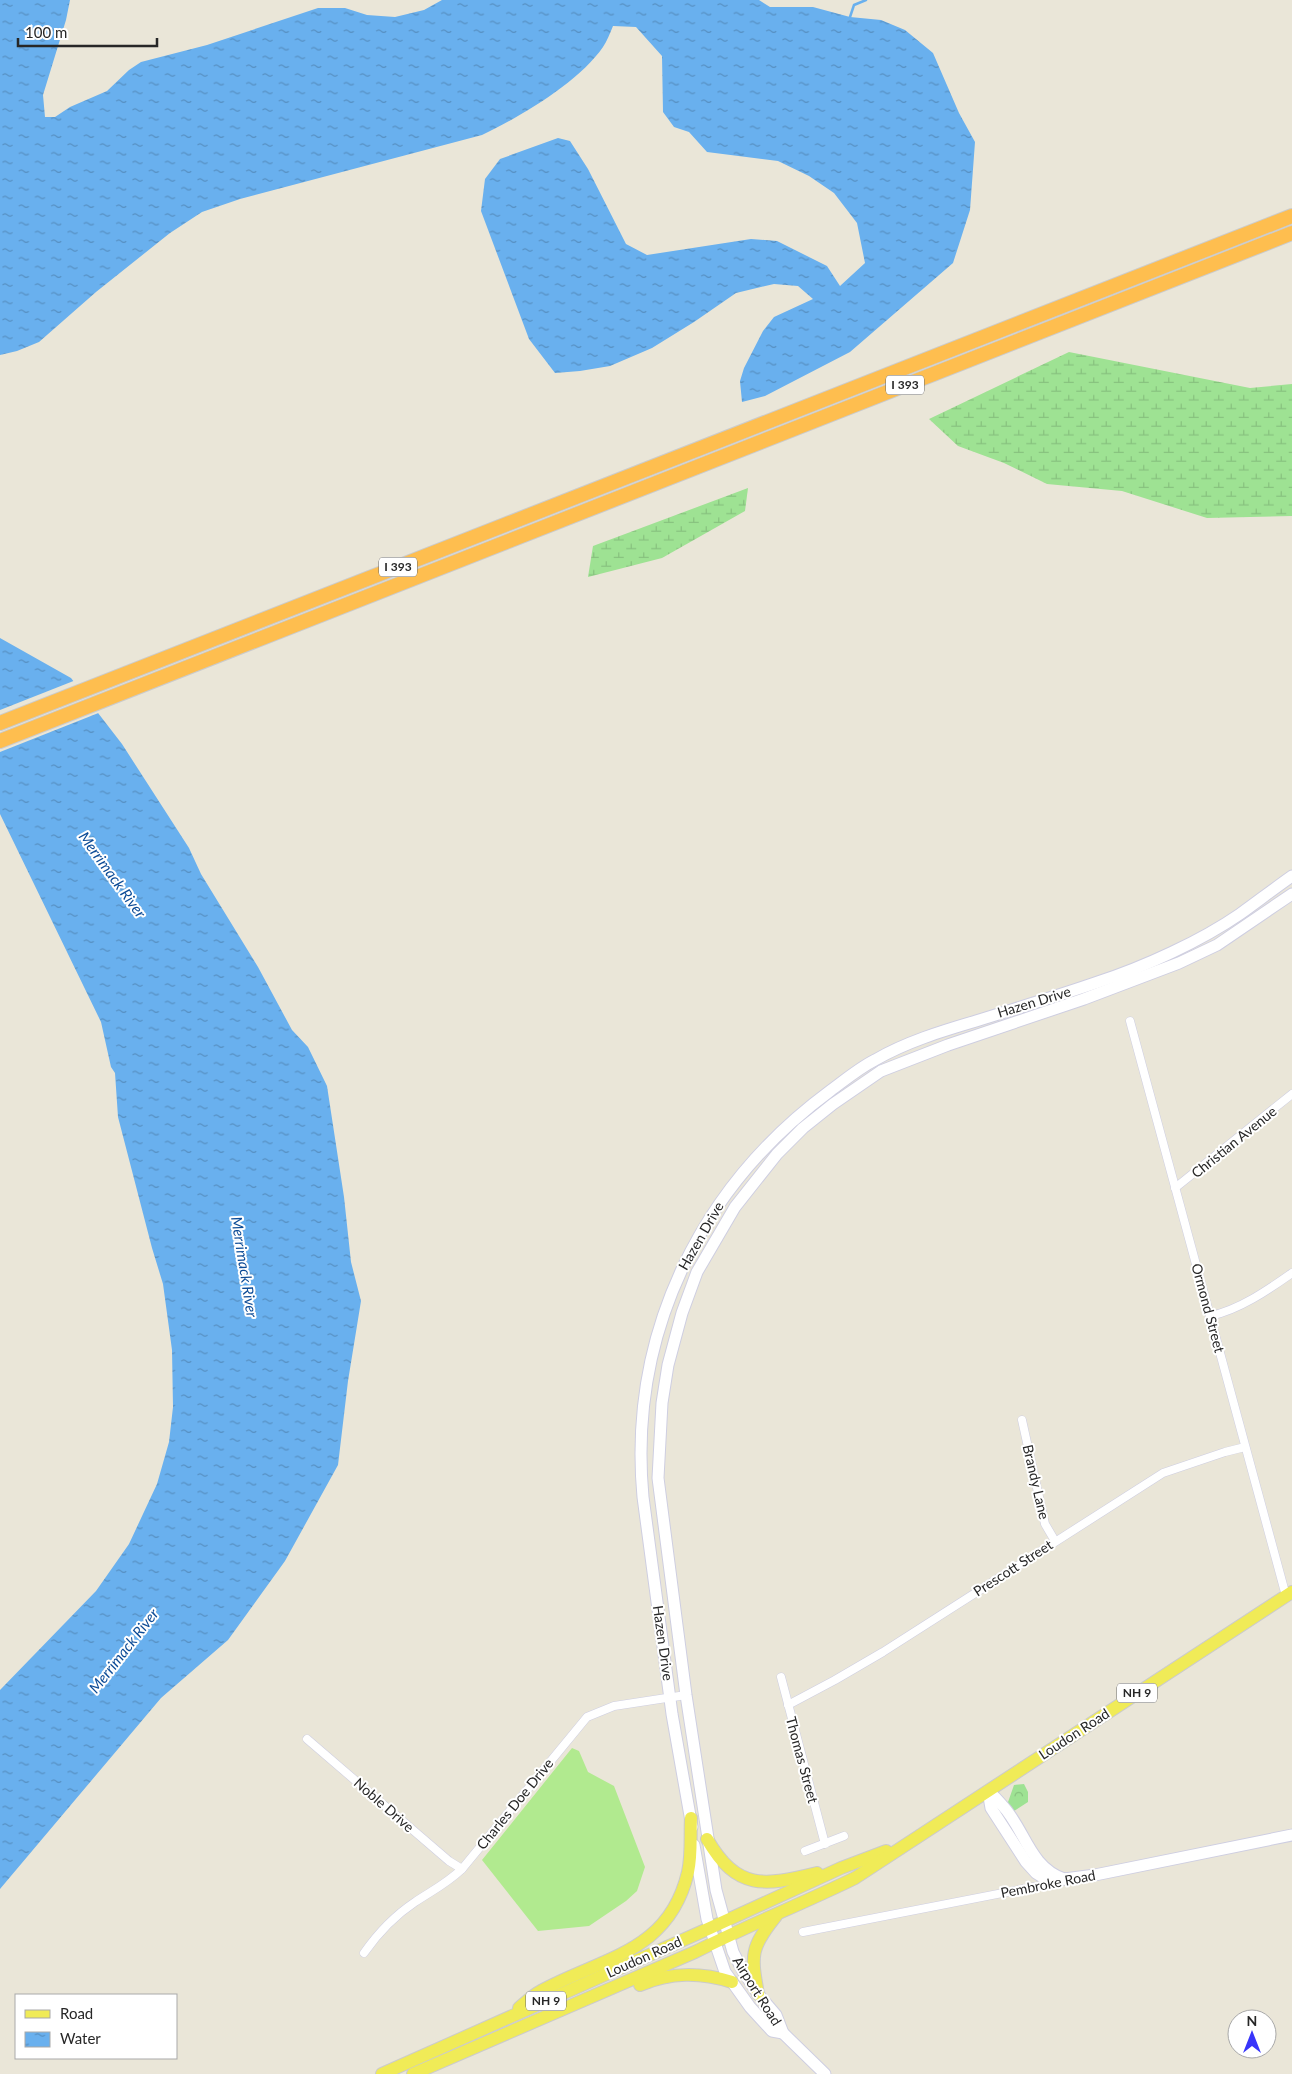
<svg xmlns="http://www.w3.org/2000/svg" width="1292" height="2074" viewBox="0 0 1292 2074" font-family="Lato,sans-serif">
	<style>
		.wetland { fill: url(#wetland-marsh) }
		.park { fill: url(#park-crowns) }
		.pitch { fill: #b1ea8f }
		.water { fill: url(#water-ripples) }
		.pier { fill: #eae6d8 }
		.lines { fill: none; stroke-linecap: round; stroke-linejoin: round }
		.stream { stroke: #69b0ee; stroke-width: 2.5 }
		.street-casing { stroke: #cecee1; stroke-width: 9 }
		.secondary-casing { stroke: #cecee1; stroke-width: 13 }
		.primary-casing { stroke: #cbcbcb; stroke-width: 14 }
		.highway-casing { stroke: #cbcbcb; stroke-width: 16 }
		.street { stroke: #fff; stroke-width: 8 }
		.secondary { stroke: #fff; stroke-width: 11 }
		.primary { stroke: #f0eb57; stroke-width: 12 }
		.highway { stroke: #febe4f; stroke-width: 14 }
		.labels { text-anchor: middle; stroke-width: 4; stroke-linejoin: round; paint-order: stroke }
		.shield { fill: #fff; stroke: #686868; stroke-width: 1 }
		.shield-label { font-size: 12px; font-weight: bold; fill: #272727 }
		.street-label { font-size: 14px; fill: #272727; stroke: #fff }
		.water-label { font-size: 15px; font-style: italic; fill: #0c4b96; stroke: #fff }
	</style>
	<defs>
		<pattern id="wetland-marsh" width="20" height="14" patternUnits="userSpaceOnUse" patternTransform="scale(1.25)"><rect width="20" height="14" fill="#9ee293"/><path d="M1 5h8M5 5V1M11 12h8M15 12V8" fill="none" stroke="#88c27f"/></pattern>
		<pattern id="park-crowns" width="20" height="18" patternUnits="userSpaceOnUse" patternTransform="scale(1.25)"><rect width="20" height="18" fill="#9ee293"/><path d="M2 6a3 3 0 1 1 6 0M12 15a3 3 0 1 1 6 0" fill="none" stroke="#88c27f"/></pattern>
		<pattern id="water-ripples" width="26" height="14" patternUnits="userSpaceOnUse" patternTransform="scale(1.25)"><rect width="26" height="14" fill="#69b0ee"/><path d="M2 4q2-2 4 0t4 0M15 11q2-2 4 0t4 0" fill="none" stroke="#568fc1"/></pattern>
	</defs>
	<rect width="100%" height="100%" fill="#eae6d8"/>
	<!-- wetland -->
	<g class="wetland">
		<path d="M1069,352L1250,388L1292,384V516L1207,518L1122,491L1047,484L1004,463L958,446L929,419Z"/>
		<path d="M748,488L745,511L662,558L588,577L593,546Z"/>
	</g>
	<!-- park -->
	<path class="park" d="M1024,1784L1028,1792V1802L1014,1811L1007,1805L1014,1785Z"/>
	<!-- pitch -->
	<path class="pitch" d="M572,1748L579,1751L588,1772L614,1786L645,1867L637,1891L626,1901L589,1926L538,1931L482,1860Z"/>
	<!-- water -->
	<g class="water">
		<path d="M0,0H70L66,20L43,95L45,117H55L70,107L107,91L129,70L141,62L207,45L318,8H345L367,15L395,17L424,10L442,0H759L770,7H813L850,17L881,20L905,30L933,53L959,113L975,142L970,210L953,263L850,352L765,396L742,402L740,381L744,368L763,331L774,317L813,299L798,286L774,284L736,293L694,322L652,348L610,366L580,371L555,373L529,339L481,211L485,179L500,159L558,138L570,141L588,169L626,244L647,255L751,239L777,241L827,266L840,286L865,263L857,223L834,193L809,176L778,161L707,152L689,132L674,127L663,112L662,56L636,27L613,26C610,33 607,41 603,47C579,82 520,117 482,135L240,199L202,212L170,233L96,292L39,342L17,351L0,355Z"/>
		<path d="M0,638L71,678L122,744L189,848L201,874L258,967L292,1030L308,1047L327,1086L344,1197L351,1262L361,1301L348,1381L338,1465L285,1561L228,1640L161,1698L0,1889V1690L96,1591L129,1544L157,1484L169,1442L173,1407L172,1350L163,1284L152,1248L118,1117L115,1073L111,1067L101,1022L0,814Z"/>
	</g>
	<!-- pier -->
	<path class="pier" d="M76,680L101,712L0,752V710Z"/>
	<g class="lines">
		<!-- stream -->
		<path class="stream" d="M850,17L854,5L866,0"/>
		<!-- street casing -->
		<g class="street-casing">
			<g id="street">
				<path d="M1130,1021L1286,1596"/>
				<path d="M1175,1188L1292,1094"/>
				<path d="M1210,1316C1239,1310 1268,1290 1292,1273"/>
				<path d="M1022,1420L1045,1524L1055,1541"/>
				<path d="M781,1677L825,1844"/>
				<path d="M788,1705L835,1680L883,1652L1163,1473L1225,1452L1245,1447"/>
				<path d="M307,1739L449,1861L462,1869"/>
				<path d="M805,1851L844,1836"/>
				<path d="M803,1932L1054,1883"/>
				<path d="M364,1953C378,1933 394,1916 415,1902C433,1890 446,1884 462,1869L587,1717L614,1706L686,1695"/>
			</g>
		</g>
		<!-- secondary casing -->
		<g class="secondary-casing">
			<g id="secondary">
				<path d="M988,1791L991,1808L1026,1862L1036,1873L1049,1881L1095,1875L1292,1835"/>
				<path d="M988,1791C993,1795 998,1800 1002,1805C1025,1829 1029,1867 1064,1879"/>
				<path d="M692,1827L672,1714L643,1497C628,1334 700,1187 830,1091C845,1080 859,1068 875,1060C906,1042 942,1031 976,1021C1017,1008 1058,996 1098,982C1144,967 1201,941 1240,914C1258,901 1275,888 1292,876"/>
				<path d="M694,1845L707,1919L725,1972L750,2007L772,2031L783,2033"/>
				<path d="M825,2074L783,2033L776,2015L758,1994L743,1971L733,1952L716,1890L686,1695L658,1478L662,1403L668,1365L682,1313L697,1272L735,1207L777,1154L803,1128L833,1104L881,1071L948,1045L1084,999L1179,963L1217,945L1292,894"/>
			</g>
		</g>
		<!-- primary casing -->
		<g class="primary-casing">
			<g id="primary">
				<path d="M707,1839C737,1891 764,1886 817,1873"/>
				<path d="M640,1985C671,1972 700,1972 732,1982"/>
				<path d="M758,1994C751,1955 750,1948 776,1916"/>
				<path d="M519,2008C526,2002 533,1995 541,1991C603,1957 669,1953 688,1872C692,1855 690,1835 691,1818"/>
				<path d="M382,2074L710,1928L841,1868L886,1851"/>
				<path d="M413,2074L695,1952C748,1925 802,1904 855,1878L1292,1592"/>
			</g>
		</g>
		<!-- highway casing -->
		<g class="highway-casing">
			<g id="highway">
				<path d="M0,723L1292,216"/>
				<path d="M0,741L1292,233"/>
			</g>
		</g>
		<!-- street -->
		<use href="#street" class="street"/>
		<!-- secondary -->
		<use href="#secondary" class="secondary"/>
		<!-- primary -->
		<use href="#primary" class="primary"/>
		<!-- highway -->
		<use href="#highway" class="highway"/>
	</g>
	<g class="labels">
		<!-- shield labels -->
		<g class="shield">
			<rect x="886" y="375.5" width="38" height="19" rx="4"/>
			<rect x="379" y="557.5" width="38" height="19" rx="4"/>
			<rect x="1117" y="1683.5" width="40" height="19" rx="4"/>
			<rect x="526" y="1991.5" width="40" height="19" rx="4"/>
		</g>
		<g class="shield-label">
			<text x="905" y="389">I 393</text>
			<text x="398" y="571">I 393</text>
			<text x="1137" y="1697">NH 9</text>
			<text x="546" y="2005">NH 9</text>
		</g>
		<!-- street labels -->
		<g class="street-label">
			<text transform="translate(1034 1002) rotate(-17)" y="5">Hazen Drive</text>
			<text transform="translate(1234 1142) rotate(-39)" y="5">Christian Avenue</text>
			<text transform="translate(701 1236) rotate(-60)" y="5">Hazen Drive</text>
			<text transform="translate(1208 1308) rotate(75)" y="5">Ormond Street</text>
			<text transform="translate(1036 1482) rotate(77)" y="5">Brandy Lane</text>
			<text transform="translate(1013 1568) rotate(-33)" y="5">Prescott Street</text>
			<text transform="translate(663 1643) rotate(82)" y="5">Hazen Drive</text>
			<text transform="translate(1074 1734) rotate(-33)" y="5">Loudon Road</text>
			<text transform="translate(802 1760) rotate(75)" y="5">Thomas Street</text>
			<text transform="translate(515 1804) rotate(-51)" y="5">Charles Doe Drive</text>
			<text transform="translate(384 1805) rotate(41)" y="5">Noble Drive</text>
			<text transform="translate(1048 1884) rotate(-11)" y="5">Pembroke Road</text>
			<text transform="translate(644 1957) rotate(-24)" y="5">Loudon Road</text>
			<text transform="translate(757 1991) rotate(58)" y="5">Airport Road</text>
		</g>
		<!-- water labels -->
		<g class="water-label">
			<text transform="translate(112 875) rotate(54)" y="5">Merrimack River</text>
			<text transform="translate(244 1267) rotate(81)" y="5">Merrimack River</text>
			<text transform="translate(124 1651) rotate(-52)" y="5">Merrimack River</text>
		</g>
	</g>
	<!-- legend -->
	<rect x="15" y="1994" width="162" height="65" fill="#ffffff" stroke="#a9a9a9"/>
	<rect x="25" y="2010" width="25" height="8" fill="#f0eb57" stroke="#a9a9a9"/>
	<text x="60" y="2019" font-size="15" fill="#272727">Road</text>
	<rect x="25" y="2032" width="25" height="15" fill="url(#water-ripples)" stroke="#a9a9a9"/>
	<text x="60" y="2044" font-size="15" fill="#272727">Water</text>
	<!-- north arrow -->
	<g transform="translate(1252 2034)"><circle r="24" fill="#ffffff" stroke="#a9a9a9"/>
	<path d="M0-4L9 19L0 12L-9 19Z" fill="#3835fa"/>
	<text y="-8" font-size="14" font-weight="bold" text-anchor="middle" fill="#272727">N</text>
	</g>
	<!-- scale -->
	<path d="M18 38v8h139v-8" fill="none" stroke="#272727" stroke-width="2.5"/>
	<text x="25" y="38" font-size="15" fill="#272727" stroke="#ffffff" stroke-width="4" paint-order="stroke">100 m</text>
</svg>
